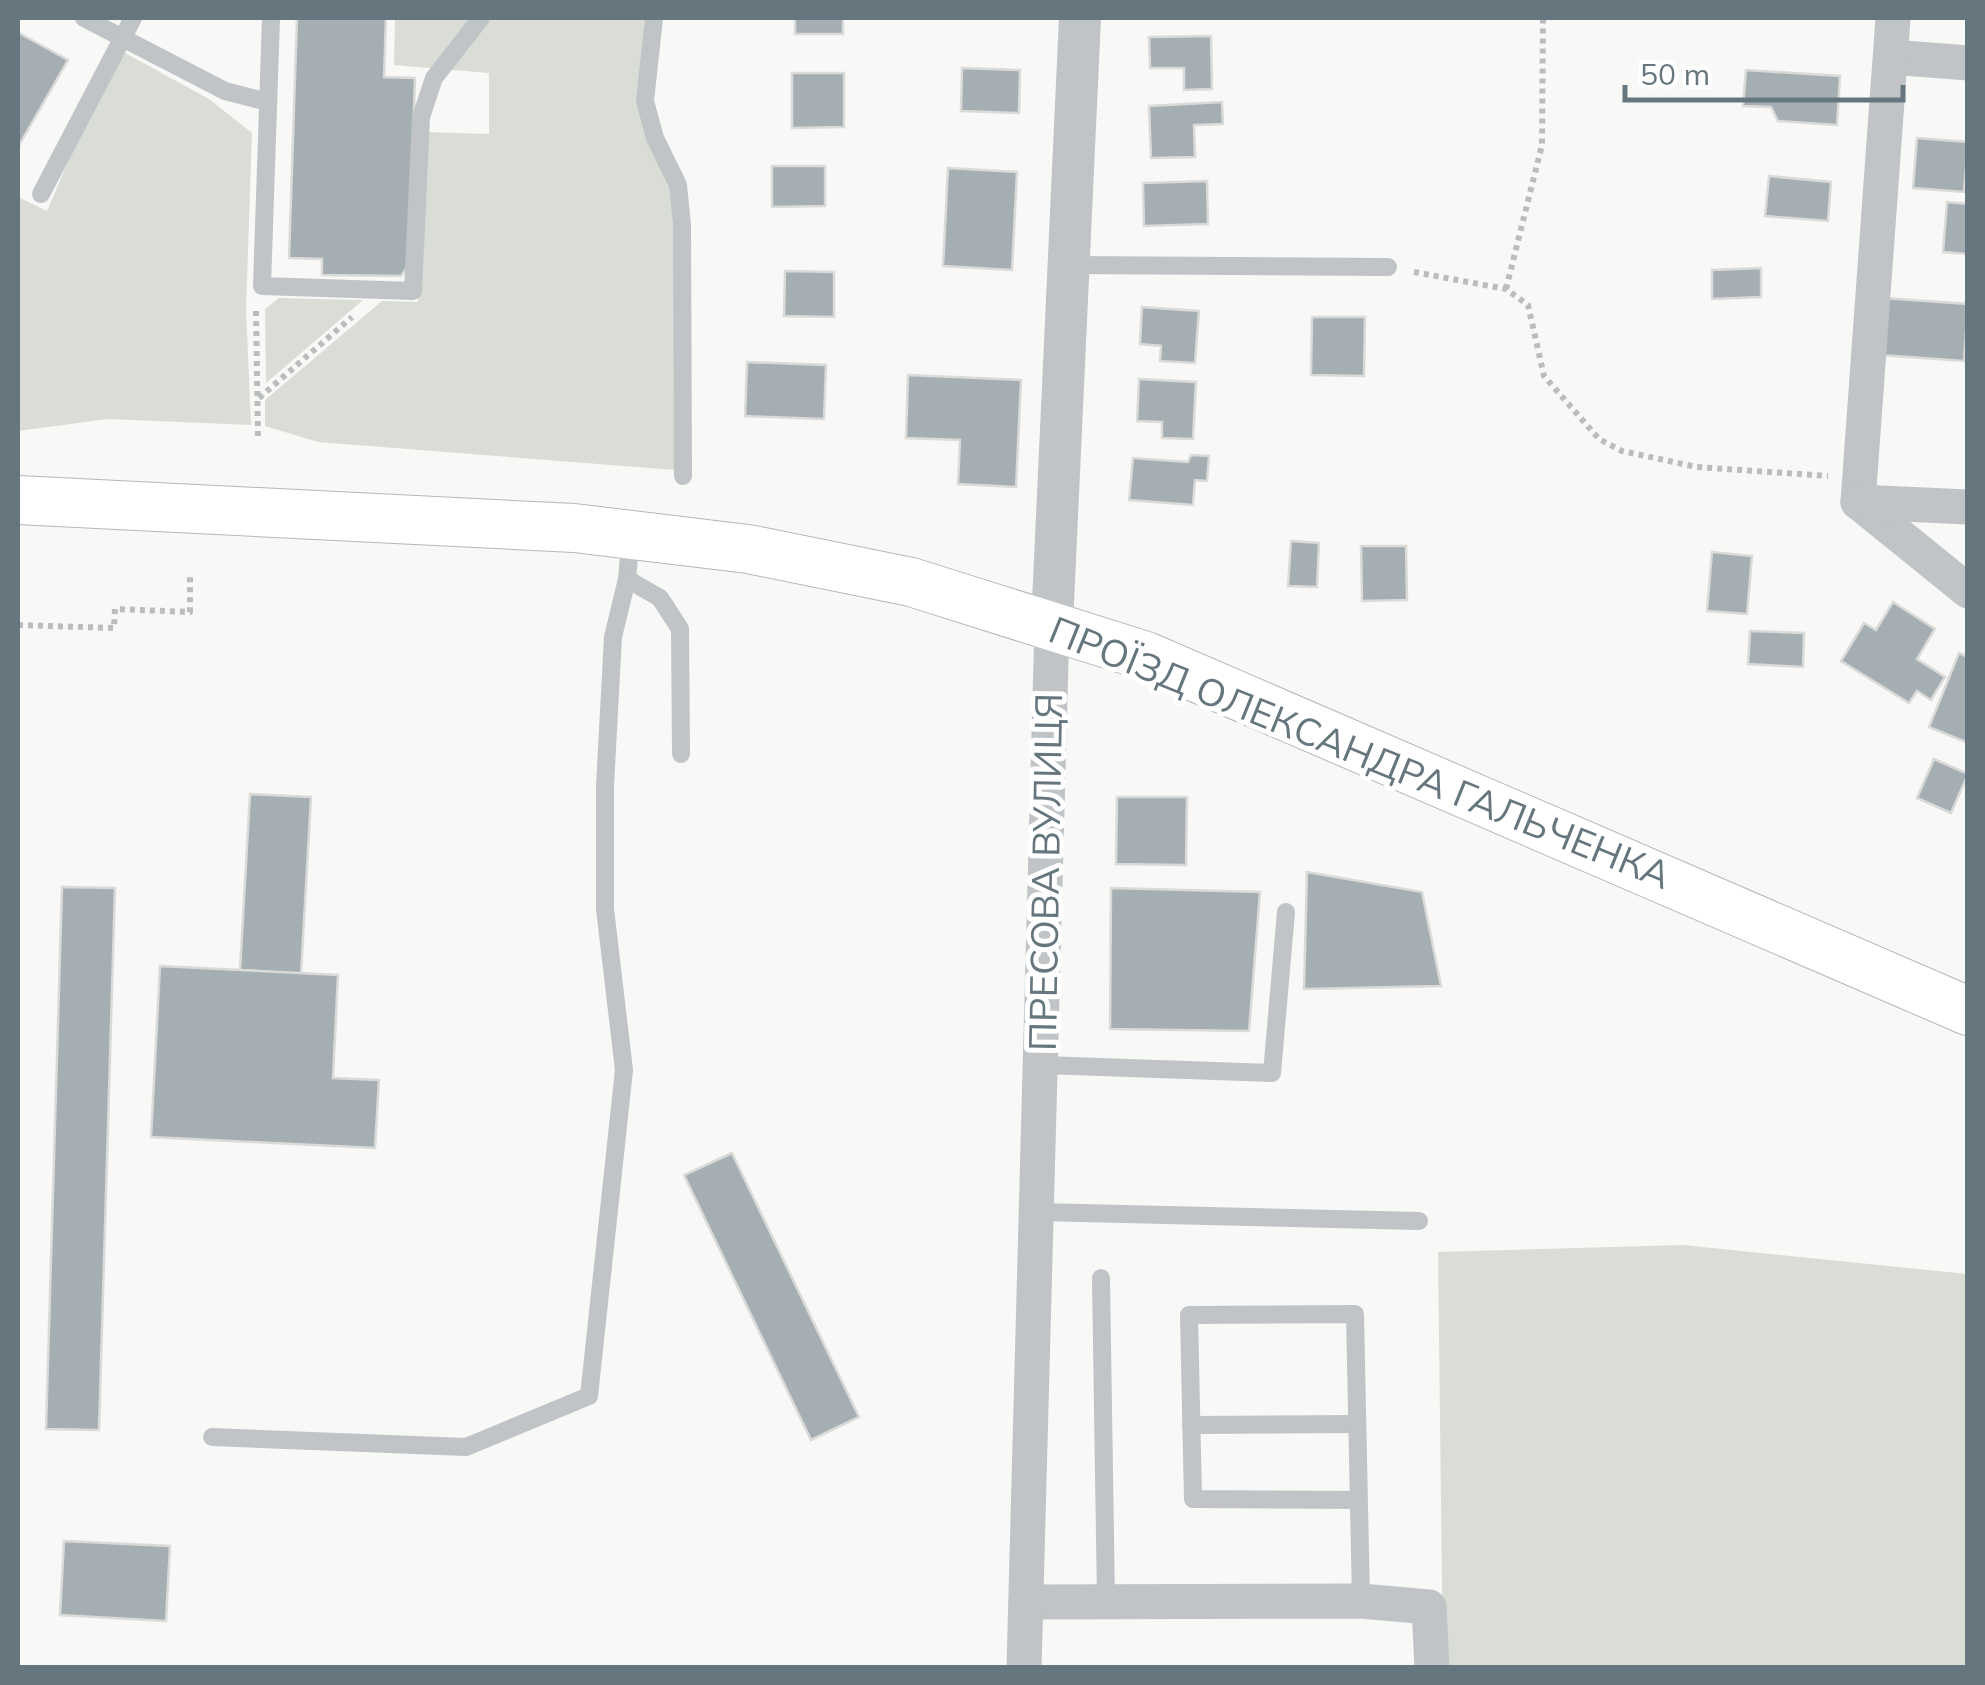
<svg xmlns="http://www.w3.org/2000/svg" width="1985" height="1685" viewBox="0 0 1985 1685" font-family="Mulish,sans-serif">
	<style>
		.green { fill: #d9ddd6 }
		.building { fill: #a5aeb3; stroke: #dadad9; stroke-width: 2.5 }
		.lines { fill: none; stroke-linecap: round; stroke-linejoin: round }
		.secondary-casing { stroke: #b2b8bc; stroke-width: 50 }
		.path { stroke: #babdbf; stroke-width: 6; stroke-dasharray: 5 5; stroke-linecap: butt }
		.service { stroke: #c0c4c7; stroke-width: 18 }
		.minor { stroke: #c0c4c7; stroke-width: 35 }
		.tertiary { stroke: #c0c4c7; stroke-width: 42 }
		.secondary { stroke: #fff; stroke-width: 48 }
		.labels { text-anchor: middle; stroke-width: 10; stroke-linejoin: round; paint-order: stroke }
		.street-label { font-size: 38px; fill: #66767e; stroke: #fff }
	</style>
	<rect width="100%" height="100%" fill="#f8f8f6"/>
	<!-- green -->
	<g class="green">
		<path d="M395,18H645L640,91L672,193L677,351L675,470L318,442L265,426V400L382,301L418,302L426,132L489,134V73L394,65Z"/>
		<path d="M116,48L209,99L252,133L246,309L251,425L108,419L18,431V197L47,211Z"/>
		<path d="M279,298L363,300L266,383L265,309Z"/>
		<path d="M1683,1245L1967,1274V1667H1443L1438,1252Z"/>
	</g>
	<!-- building -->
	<g class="building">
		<path d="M297,18H386L384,77L415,78L409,264L401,276L322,275V259L289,258Z"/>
		<rect x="795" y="18" width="48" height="16"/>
		<path d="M19,33L68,60L18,147V36Z"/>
		<path d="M1211,36L1212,89L1184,90V68H1150L1149,37Z"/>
		<path d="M962,68L1020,70L1019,113L961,111Z"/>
		<path d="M1746,70L1840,76L1837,125L1778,121L1771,107L1743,106Z"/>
		<path d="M792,73H844V127L792,128Z"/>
		<path d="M1222,102L1223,124L1194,125L1195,157L1151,158L1149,106Z"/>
		<path d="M1917,138L1968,142L1964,192L1913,188Z"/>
		<path d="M772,166H825V206L772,207Z"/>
		<path d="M948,168L1017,172L1012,270L943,266Z"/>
		<path d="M1769,176L1831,182L1828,221L1765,216Z"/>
		<path d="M1207,181L1208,224L1144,226L1143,183Z"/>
		<path d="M1947,202L1968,204V254L1943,252Z"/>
		<path d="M1761,268V297L1712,299V270Z"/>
		<path d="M785,271L834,272V317L784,316Z"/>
		<path d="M1884,298L1968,304L1964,361L1881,355Z"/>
		<path d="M1142,307L1199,311L1195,363L1160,361L1161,346L1140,344Z"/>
		<path d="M1312,317H1365L1364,376L1311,375Z"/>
		<path d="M747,362L826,365L824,419L745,416Z"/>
		<path d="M908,375L1021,380L1016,487L958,484L960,440L906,438Z"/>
		<path d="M1139,379L1196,382L1193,439L1162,438V422L1137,421Z"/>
		<path d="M1191,455L1209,456L1207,481L1195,480L1193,505L1129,500L1133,458L1188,462Z"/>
		<path d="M1291,541L1319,543L1317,587L1288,586Z"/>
		<path d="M1361,546H1406L1407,600L1362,601Z"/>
		<path d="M1712,552L1752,556L1747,614L1707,611Z"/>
		<path d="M1893,602L1935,629L1917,659L1945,677L1931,700L1917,691L1909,703L1841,661L1864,623L1876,630Z"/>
		<path d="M1750,631L1804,633L1803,667L1748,664Z"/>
		<path d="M1959,653L1968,657V743L1929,727Z"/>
		<path d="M1934,759L1968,774L1951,813L1917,798Z"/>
		<path d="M250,794L311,797L301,974L240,970Z"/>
		<path d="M1117,797H1187L1186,865L1116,864Z"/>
		<path d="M1307,872L1422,892L1441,986L1304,989Z"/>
		<path d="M62,887L115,888L99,1430L46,1429Z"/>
		<path d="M1111,888L1260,892L1249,1031L1110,1029Z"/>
		<path d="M160,966L338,975L333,1078L379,1080L375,1148L151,1137Z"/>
		<path d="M732,1153L859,1417L811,1440L684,1175Z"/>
		<path d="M64,1541L170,1546L166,1621L60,1615Z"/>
	</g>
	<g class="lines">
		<!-- secondary casing -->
		<g class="secondary-casing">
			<path id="secondary" d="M18,500L574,528L748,549L911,582L1146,656L1968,1011"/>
		</g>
		<!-- path -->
		<g class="path">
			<path d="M1414,272L1506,289L1528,305L1544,376L1599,439L1622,451L1697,467L1828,476"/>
			<path d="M1506,289L1542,145L1543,18"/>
			<path d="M256,311L258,439"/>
			<path d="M259,398L352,317"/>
			<path d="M18,625L114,628L115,609L190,612V573"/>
		</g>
		<!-- service -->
		<g class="service">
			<path d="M84,18L225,91L268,102"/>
			<path d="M271,18L262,286L413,291L421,117L434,78L481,18"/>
			<path d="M654,18L645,101L655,138L678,185L682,225L683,476"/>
			<path d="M41,194L133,18"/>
			<path d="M1071,265L1388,267"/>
			<path d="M631,534L627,579L660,598L680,629L681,754"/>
			<path d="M1043,1065L1272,1073L1286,912"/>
			<path d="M1038,1212L1419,1221"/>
			<path d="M1101,1278L1106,1602"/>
			<path d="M1191,1425L1357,1424"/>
			<path d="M212,1437L466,1447L589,1396L624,1070L605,909V786L613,637L627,579"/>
			<path d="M1359,1500L1193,1499L1189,1315L1355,1314L1361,1601"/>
		</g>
		<!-- minor -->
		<g class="minor">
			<path d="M1891,57L1968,63"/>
			<path d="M1858,502L1893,18"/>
			<path d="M1858,502L1968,591"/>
			<path d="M1858,502L1968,507"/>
			<path d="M1026,1602L1361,1601L1429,1607L1432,1668"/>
			<path d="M1024,1668L1052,624"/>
		</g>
		<!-- tertiary -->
		<path class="tertiary" d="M1052,624L1080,18"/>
		<!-- secondary -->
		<use href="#secondary" class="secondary"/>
	</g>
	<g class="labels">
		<!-- street labels -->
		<g class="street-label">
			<text transform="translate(1360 753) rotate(22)" y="13">ПРОЇЗД ОЛЕКСАНДРА ГАЛЬЧЕНКА</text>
			<text transform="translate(1046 872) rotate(-89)" y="13">ПРЕСОВА ВУЛИЦЯ</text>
		</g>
	</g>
	<!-- border -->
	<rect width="1985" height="1685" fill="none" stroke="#66767e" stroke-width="40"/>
	<!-- scale -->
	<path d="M1625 85v15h278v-15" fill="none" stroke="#66767e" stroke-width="5"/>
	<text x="1640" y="85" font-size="30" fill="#66767e" stroke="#ffffff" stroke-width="8" paint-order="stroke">50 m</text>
</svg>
